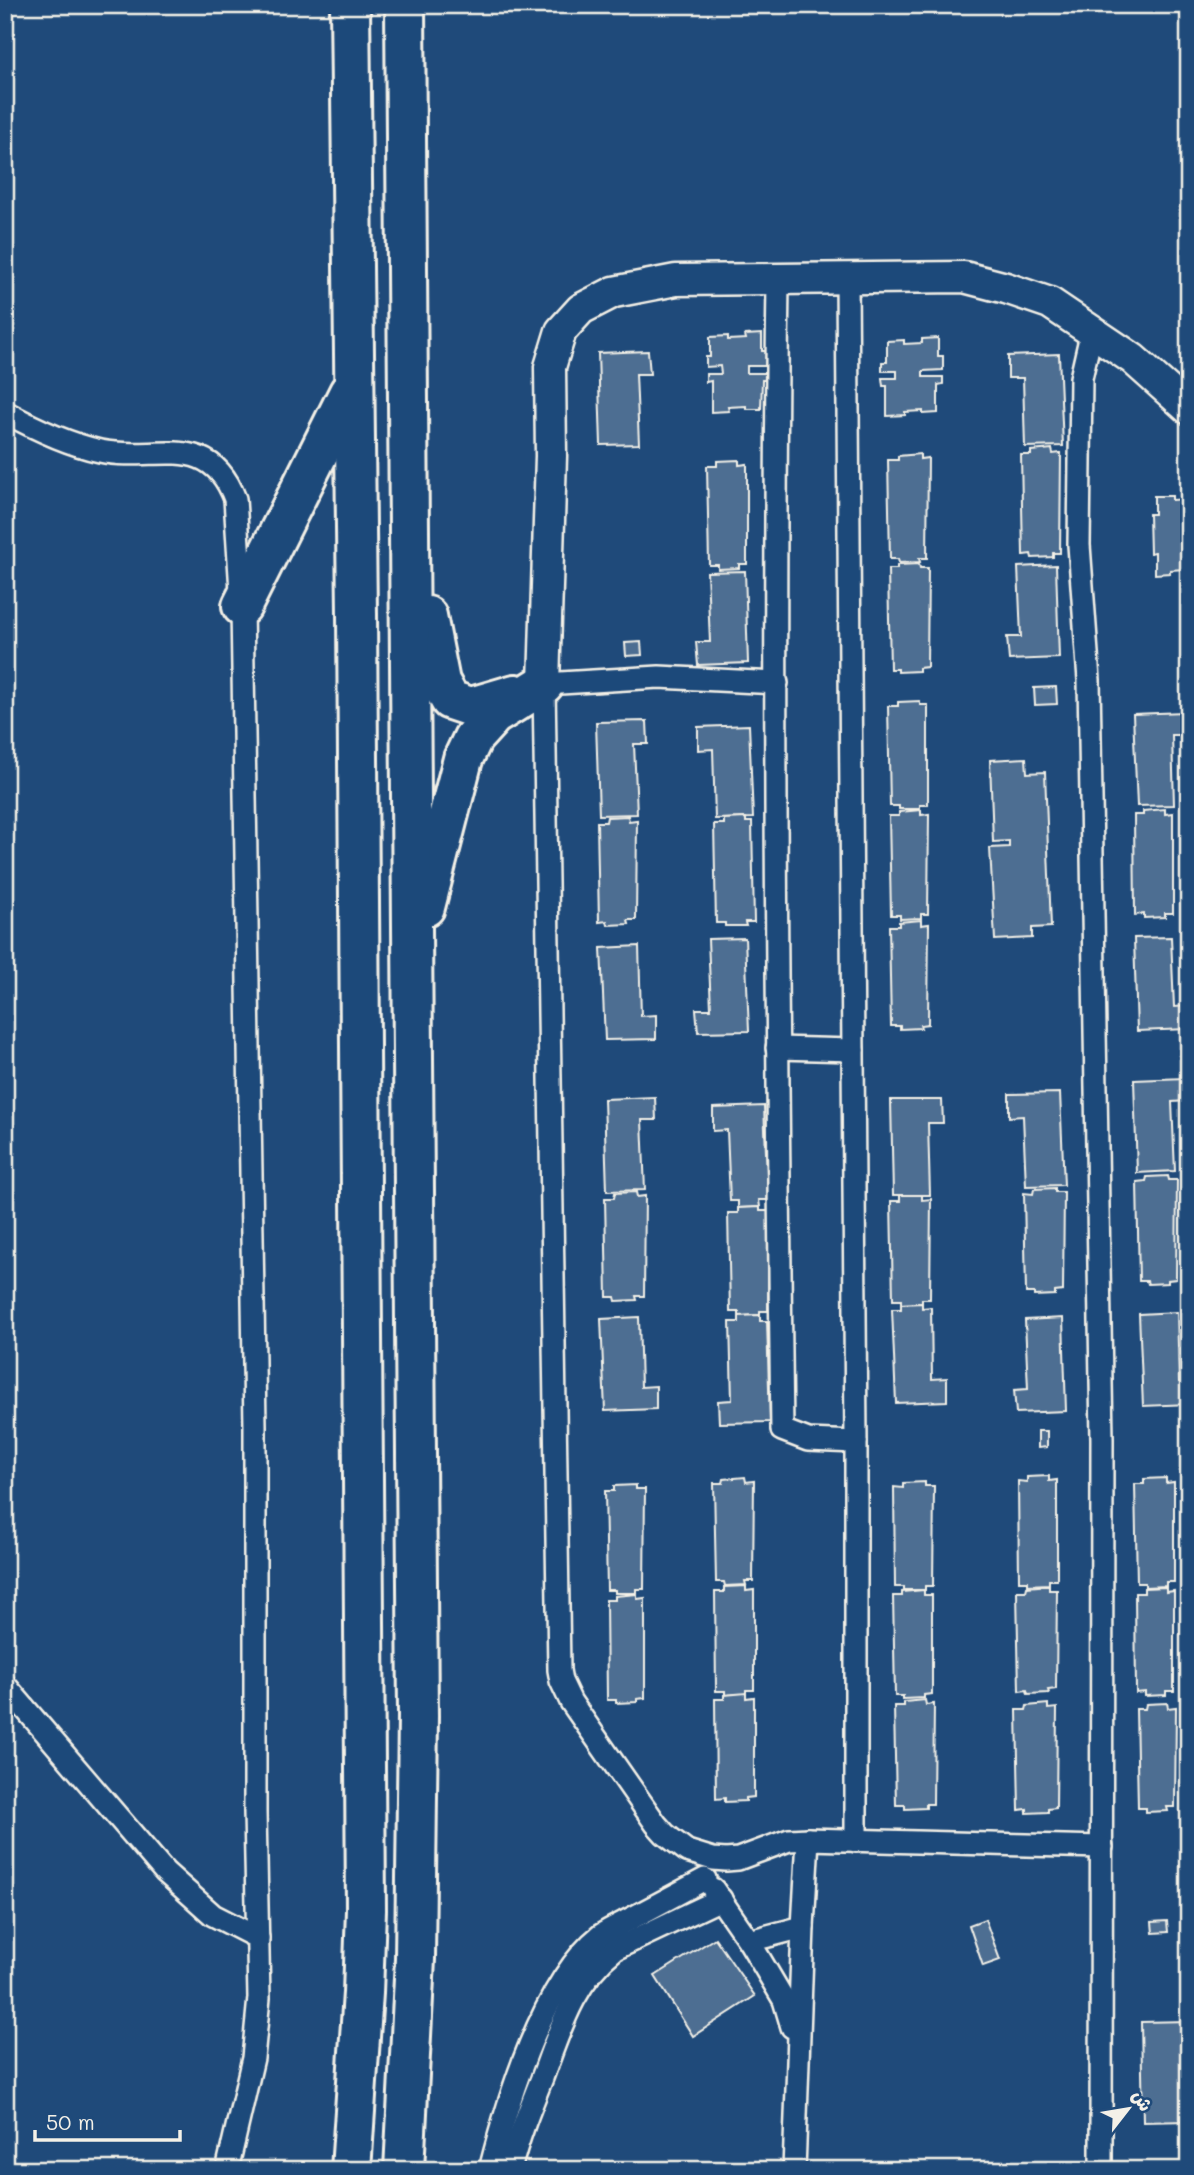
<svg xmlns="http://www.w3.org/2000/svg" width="1194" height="2175" viewBox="0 0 1194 2175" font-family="Mali,'Playpen Sans Arabic',sans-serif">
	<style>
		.building { fill: #4d6e92; stroke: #f4f1e8; stroke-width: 2 }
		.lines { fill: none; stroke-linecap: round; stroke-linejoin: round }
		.street-casing { stroke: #f4f1e8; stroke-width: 26 }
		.secondary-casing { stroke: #f4f1e8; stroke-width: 35 }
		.highway-casing { stroke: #f4f1e8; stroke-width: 44 }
		.street { stroke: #1f4a7a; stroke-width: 21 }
		.secondary { stroke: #1f4a7a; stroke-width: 30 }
		.highway { stroke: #1f4a7a; stroke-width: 38 }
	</style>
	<rect width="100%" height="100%" fill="#1f4a7a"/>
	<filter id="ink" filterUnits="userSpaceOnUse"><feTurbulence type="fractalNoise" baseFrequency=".0143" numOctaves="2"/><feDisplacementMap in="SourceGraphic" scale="14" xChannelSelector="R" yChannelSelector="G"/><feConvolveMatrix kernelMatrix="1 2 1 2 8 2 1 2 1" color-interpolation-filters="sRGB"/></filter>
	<g filter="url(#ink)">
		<!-- building -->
		<g class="building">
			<path d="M762,334V351H767V366H747V373H767V380H762L761,409H746V406L728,407L729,411L711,412V381L706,382V374H721L720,366L706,367V357H710V337L728,336V340L746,339L745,335Z"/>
			<path d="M938,338V356H943V370L923,371V377H943V384L938,385V413L923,414V411L905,412V415L887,416V386H883L882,378H897V371H882V362H887V341L904,340V344L922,343V339Z"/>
			<path d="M648,351L650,374H636L639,444L601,445L598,353Z"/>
			<path d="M1059,354L1063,446L1025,447L1023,378H1008V356Z"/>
			<path d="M1052,449L1053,454L1061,453L1060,553H1053V557L1032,558L1031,554L1023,555L1021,455H1031V451Z"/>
			<path d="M920,454V459L928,458L927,558H919L920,562L899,563L898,559H890L888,460H898V456Z"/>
			<path d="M739,460V465L747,464V564H739V568L718,569V565H709L707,466H717V461Z"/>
			<path d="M1154,496H1172V500L1189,499V572H1186L1185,569L1170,570V573L1155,574V552L1150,553L1149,514H1154Z"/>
			<path d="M919,564L920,568H928L927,667L919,668V671L898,672V669H890L888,569H897V565Z"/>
			<path d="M1056,565L1059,658L1009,660L1007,637H1021L1018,567Z"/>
			<path d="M745,571L748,663L698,665L696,642H710L707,572Z"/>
			<path d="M641,642L642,655L626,656L625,643Z"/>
			<path d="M1056,687L1057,704L1035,705L1034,688Z"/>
			<path d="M920,701V705H928V805H920V809H899V806H890L888,706H898V702Z"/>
			<path d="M1184,712L1186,735H1172L1174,805L1137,806L1133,714Z"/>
			<path d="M647,721L648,744H634L637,814L599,815L596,722Z"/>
			<path d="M749,725L753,818L715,819L713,749L698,750V727Z"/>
			<path d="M1026,758L1027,773L1045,772L1051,927L1032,928V938L995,940L990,848L1009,847V841L993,842L990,760Z"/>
			<path d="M1165,809V814L1173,813V913H1165V917L1144,918V914L1135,915L1134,815H1143V811Z"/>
			<path d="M921,810V815L929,814L928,914H921V918L900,919V915H891L889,816H899V812Z"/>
			<path d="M628,816L629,821L637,820L636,920H628L629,924L608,925L607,921L599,922L597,822H606L607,817Z"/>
			<path d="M746,818V822H752L754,922H745L746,926H725V923H716L714,824H724V819Z"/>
			<path d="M921,920V925L929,924L928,1024L920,1025L921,1028L900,1029V1026H891L889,926H899V922Z"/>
			<path d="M1171,937L1174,1007L1188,1006V1029L1137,1031L1134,938Z"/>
			<path d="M745,938L749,1031L698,1032L696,1009H711L708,939Z"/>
			<path d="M639,946L641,1016L656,1015V1039L605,1040L601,948Z"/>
			<path d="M1185,1078L1187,1101L1172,1102L1175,1171L1137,1173L1134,1080Z"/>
			<path d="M1060,1093L1064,1185L1026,1186L1023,1116L1009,1117V1094Z"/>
			<path d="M655,1097L656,1120H642L645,1190L607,1191L604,1099Z"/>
			<path d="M891,1100H942L943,1123H928L930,1195H893Z"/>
			<path d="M764,1106L768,1200H759L760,1207L738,1208V1201H730L727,1130L713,1131V1108Z"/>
			<path d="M1168,1176L1169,1180H1177L1176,1279L1168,1280V1283L1148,1284L1147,1281H1139L1137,1182L1146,1181L1147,1177Z"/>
			<path d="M1055,1188V1192H1064L1063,1291L1055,1292V1295L1034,1296V1293H1026L1024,1193L1033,1194L1034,1189Z"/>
			<path d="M636,1192L637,1197L645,1196L644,1296H636L637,1300L616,1301L615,1297H607L605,1198H614L615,1193Z"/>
			<path d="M900,1195H922V1200L931,1199L930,1299H922V1303L901,1304V1300H893L891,1201H900Z"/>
			<path d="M760,1207V1211H768V1311H760V1315L739,1316V1312H730L728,1213H738V1208Z"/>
			<path d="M922,1303V1308L931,1307L932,1379L947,1378V1401L896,1403L892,1309H901V1304Z"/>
			<path d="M1177,1312L1179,1382H1189V1404L1143,1406L1139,1314Z"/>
			<path d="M760,1315V1321H767L770,1422L719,1423L718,1401L732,1400L730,1322H739V1316Z"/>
			<path d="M639,1317L641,1387L656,1386V1409L605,1411L601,1319Z"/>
			<path d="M1063,1318L1066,1411L1016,1413L1014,1390L1028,1389L1025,1320Z"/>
			<path d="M1038,1431H1047V1447L1038,1448Z"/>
			<path d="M1049,1476V1481L1057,1480V1580H1049V1584L1028,1585V1581H1019L1018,1481L1027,1482V1477Z"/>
			<path d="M745,1477L746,1482L754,1481L753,1581H745L746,1585L725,1586L724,1582H716L714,1483H723L724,1479Z"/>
			<path d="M1166,1478V1483L1174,1482V1582H1166V1586L1145,1587V1583H1137L1135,1484H1144V1479Z"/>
			<path d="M925,1482V1486H934L933,1586H925V1590H904V1587H895L894,1487L903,1488V1483Z"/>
			<path d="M636,1485V1489H645L644,1589H636V1593H615V1590H607L605,1491H614V1486Z"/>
			<path d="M1049,1585V1590H1057L1056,1689L1048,1690L1049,1693L1028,1694L1027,1690L1019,1691L1017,1591H1026L1027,1587Z"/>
			<path d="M746,1586V1591L754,1590V1690H746V1694L725,1695V1691H716L715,1592H724V1587Z"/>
			<path d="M1166,1587V1592L1174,1591V1691H1166V1695L1145,1696V1692L1136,1693L1135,1593H1144V1588Z"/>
			<path d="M924,1590V1595H932V1694L924,1695V1698L903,1699V1696H895L893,1596H902V1592Z"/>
			<path d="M637,1594V1599L645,1598V1698L637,1699V1702L616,1703V1700H607L606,1600H615V1596Z"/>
			<path d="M746,1693V1698L754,1697V1797L746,1798V1801L725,1802V1798L716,1799L715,1699H724V1695Z"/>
			<path d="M925,1700L926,1705L934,1704L933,1804H926V1808L905,1809V1805H896L894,1706H904V1702Z"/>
			<path d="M1167,1703L1168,1708L1176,1707L1175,1807H1167L1168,1811L1146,1812V1808H1138L1136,1709H1145L1146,1704Z"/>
			<path d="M1048,1704V1709L1057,1708L1056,1808L1048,1809V1812L1027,1813V1809L1019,1810L1017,1710H1026L1027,1706Z"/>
			<path d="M985,1919L1000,1960L983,1966L969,1925Z"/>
			<path d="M1167,1921L1168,1932L1153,1933L1152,1922Z"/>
			<path d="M715,1938L755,1996L693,2036L655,1976Z"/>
			<path d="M1189,2021V2121L1143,2122L1141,2022Z"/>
		</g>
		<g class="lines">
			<!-- street casing -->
			<g class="street-casing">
				<g id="street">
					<path d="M847,279L856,1442V1841"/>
					<path d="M778,280C773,663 777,1047 782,1430L808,1440L856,1442"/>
					<path d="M1092,330L1081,378L1079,545L1089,680L1102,1439L1101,2170"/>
					<path d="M5,412C34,428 68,444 100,451C155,463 209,429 235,499L242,606L255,1426V1812L259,1998L253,2058L227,2170"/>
					<path d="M777,683L659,677L544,684L559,1670L561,1681L571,1702L656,1824L665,1834L687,1851L713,1859L726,1860L738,1859L789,1840L808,1839L1102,1847"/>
					<path d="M777,1048L853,1050"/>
					<path d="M5,1685L165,1872L213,1915L258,1938"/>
					<path d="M713,1889L749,1941L784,2000L792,2027"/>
					<path d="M749,1941L803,1927"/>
					<path d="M490,2170C508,2099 543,1981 601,1935C611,1928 623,1923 634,1917C658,1904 681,1892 705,1879"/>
					<path d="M510,2170C518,2138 530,2108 542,2078C560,2030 573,1982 615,1949L721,1899"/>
					<path d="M794,2170L803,1927L808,1839"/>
				</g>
			</g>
			<!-- secondary casing -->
			<g class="secondary-casing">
				<path id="secondary" d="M544,684L551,456L550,367L561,331L581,309L614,292L676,280L964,277L1006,288L1050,303L1133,359L1189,409"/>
			</g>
			<!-- highway casing -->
			<g class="highway-casing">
				<g id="highway">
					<path d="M350,5L357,614L366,1910L363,1993L351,2170"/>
					<path d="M242,606L349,392"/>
					<path d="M427,616L440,682L450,700L471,707L515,694"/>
					<path d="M425,907L463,759L473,738L494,715L544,684"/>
					<path d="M404,2170L415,1959L418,1716L405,5"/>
				</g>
			</g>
			<!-- street -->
			<use href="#street" class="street"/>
			<!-- secondary -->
			<use href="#secondary" class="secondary"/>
			<!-- highway -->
			<use href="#highway" class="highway"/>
		</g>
	</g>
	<!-- margin -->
	<rect width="1194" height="2175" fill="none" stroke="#1f4a7a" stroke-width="28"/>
	<rect x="14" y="14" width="1166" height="2147" fill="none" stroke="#f4f1e8" stroke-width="2.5" filter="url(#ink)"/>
	<!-- north arrow -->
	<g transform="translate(1128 2109) rotate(59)" stroke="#1f4a7a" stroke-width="5" paint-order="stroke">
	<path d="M0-5L12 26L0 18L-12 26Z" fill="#f4f1e8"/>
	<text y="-10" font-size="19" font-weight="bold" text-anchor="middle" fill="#f4f1e8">ش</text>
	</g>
	<!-- scale -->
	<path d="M35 2130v10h145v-10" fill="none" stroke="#f4f1e8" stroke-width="3.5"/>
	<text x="46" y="2130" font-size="21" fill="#f4f1e8" stroke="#1f4a7a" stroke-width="5" paint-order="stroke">50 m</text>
</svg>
